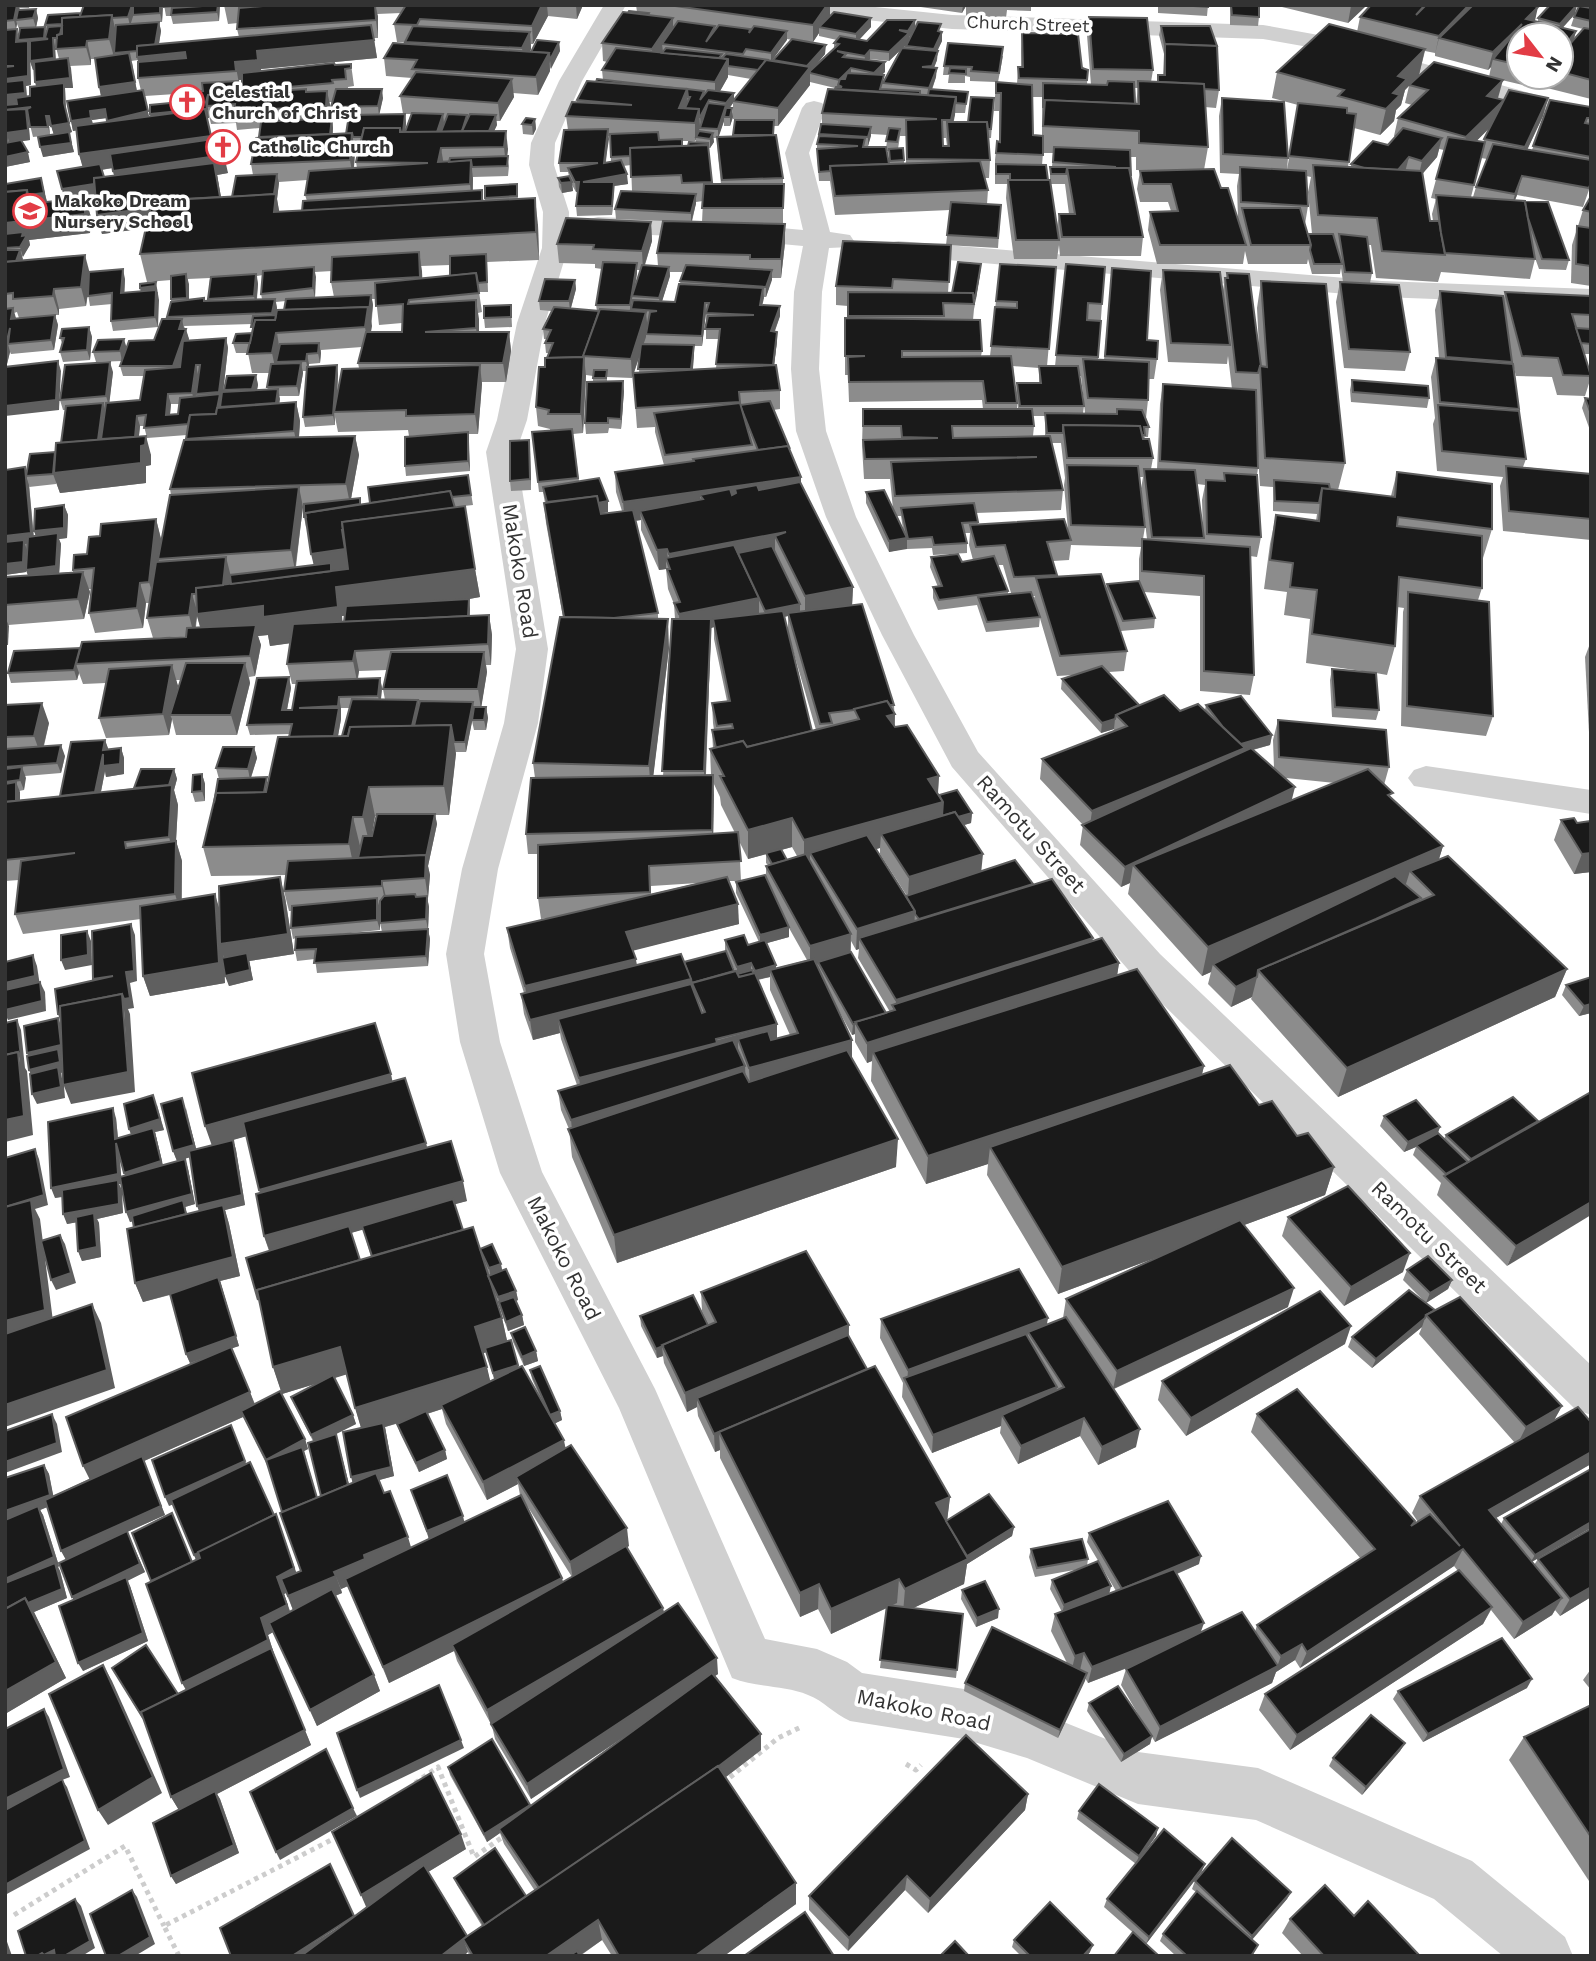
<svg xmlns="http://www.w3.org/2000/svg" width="1596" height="1961" viewBox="0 0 1596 1961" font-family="'Work Sans',sans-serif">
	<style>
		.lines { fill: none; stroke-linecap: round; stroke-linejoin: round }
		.path { stroke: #cdcdcd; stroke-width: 5; stroke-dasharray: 4.5 4.5; stroke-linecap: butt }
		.minor { fill: #d0d0d0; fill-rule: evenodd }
		.tertiary { fill: #d0d0d0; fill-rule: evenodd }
		.wall { fill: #8c8c8c; fill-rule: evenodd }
		.shaded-wall { fill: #5f5f5f }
		.building { fill: #1a1a1a; stroke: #5f5f5f; stroke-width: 2 }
		.labels { text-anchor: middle; stroke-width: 7; stroke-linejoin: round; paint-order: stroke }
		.far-street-label { font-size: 18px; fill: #333; stroke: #fff }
		.far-poi-label { font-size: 18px; font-weight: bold; fill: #333; stroke: #fff; text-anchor: start }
		.street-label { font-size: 21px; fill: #333; stroke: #fff }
	</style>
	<rect width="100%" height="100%" fill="#fff"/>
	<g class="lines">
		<!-- path -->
		<g class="path">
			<path d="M906,1764L916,1770L921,1765"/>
			<path d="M415,1783L438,1767L474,1857L504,1836"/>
			<path d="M723,1783L778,1738L801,1727"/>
			<path d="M14,1915L125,1846L164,1926"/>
			<path d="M179,1956L164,1926L339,1836"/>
		</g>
		<!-- minor -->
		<g class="minor">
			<path d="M604,5H626L582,81L555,143L554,165L569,212L568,248L545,323L527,420L516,452L548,649L538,723L498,869L484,954L500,1042L542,1172L655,1389L765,1639L817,1649L847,1662L862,1673L964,1689L1029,1708L1138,1752L1258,1768L1472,1861L1565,1937L1573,1956H1503L1434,1899L1256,1820L1138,1804L1027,1758L964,1739L850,1721C834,1714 824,1701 808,1695C784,1685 757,1688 732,1678L619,1408L500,1173L460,1042L446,954L462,869L504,723L516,649L486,452L497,420L517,323L542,248L543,212L529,165L531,143L559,81Z"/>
			<path d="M814,101L822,103L826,108L809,153L830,232L850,235L854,241L850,247L829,248L822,292L819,369L826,431L856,517L914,635L978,752L1160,954L1591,1365V1415L1575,1409L1132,974L952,767L882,635L826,517L796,431L791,369L794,292L803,246L703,237L598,233L589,231L585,225L589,219L598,217L703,221L803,230L785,153L802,108L806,103Z"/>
			<path d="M898,241L1382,281L1591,289V305L1382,297L889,255L885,249L889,243Z"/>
			<path d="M1426,766L1591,790V814L1414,786L1408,778L1414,770Z"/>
		</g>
		<!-- tertiary -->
		<path class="tertiary" d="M779,5H856L952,15L1263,25L1324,36L1591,110V125L1314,48L1263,39L952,29L790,12Z"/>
	</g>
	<!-- wall -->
	<g class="wall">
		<path d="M5,5H30L29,8H19L20,10L36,9L38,18L36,27H45L47,32L45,25L80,16L163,5L162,22H159L161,31L159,44L239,37L237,29L238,23L228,24L224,5H583L577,19L548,16L533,44H531V49L530,52L559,42L560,51L550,69V71L538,95L513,93L514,97L500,121H496L497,125L494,131L508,149L507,156L509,166L508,176L473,177V190H482L483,201H485V186L517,184L518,199L538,225L539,260L487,262L488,292H479L482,312L478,313L479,332H509L511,351L506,382H482L478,434H468L470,471L406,476L405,466L427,435L409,436L408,430L338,432L335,417V425L305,427L303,417L307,371H303V373L299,396H279V403L296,402L300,421L299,437L355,436L359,455L351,499L361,504L370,503L468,475L473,505L455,507L475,569L480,597L469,599L470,616L489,615L492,635L491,665H486L487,672L481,707H486L488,718L486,730H474L472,721L466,752H456L449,815H435L437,824L428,866L430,875L428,898H427L429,907L428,930L430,939L428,966L317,973L315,959L297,961L295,950L296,938L293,939L291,928L292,911H289L284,891L286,875L211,876L203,847L219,779L216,768L254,747L257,758L251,778L268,782L290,734L250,735L247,725L289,677L291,688L287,710H292L296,684H292L287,664L290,643L270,646L268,635L258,636L261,645L255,676L249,677L250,683L237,735H176L172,719L169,735L106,738L99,718L106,683L83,684L79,673L77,680L11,683L8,673L80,648L186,637V636L153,638L147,618L150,603H146L143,628L95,633L89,613L92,589H89L90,592L84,619L8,625V645H5V577L28,576L26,570V572L5,575L27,472L55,452L61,443L66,410H63L60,400L113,372L109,403L140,400L144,376H123L120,366L122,361L96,362L93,352L127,349L154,340L167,319V317L171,302V280L147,282L140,254L146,228L102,234L97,215L95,194L64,199L83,167L79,154L76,130L73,131L71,121L101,96L95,59H91V65L70,66L73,88H65L66,111L72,132L69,133L74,152L43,157L42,136L33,137L28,117L30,140L22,141L30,162L5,167V105L17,104L5,105ZM401,13L394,24L397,42H405V44L384,58L386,76L412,78L400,96L403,114H379L383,98L348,89V87L354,86L351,64L261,71V69L377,58L374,38H378L377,14ZM17,24L19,29H20L19,37L16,29ZM55,47H56L59,59L56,60ZM138,60V78L141,91H137L131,61ZM30,61L33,70H34L36,86L30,96H27L26,86L31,85ZM239,80H242L243,93H240ZM191,93L182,112L150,114L151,116L149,117L145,96ZM329,102H332L331,107L332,116H348L346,134H333V128L332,118H330L331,109ZM405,114H411L405,131L406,123ZM209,116L211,124L236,123L237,130L260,128L259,137L251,164L253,175L232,197H221L217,175L228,173L211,140L207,118H209ZM106,118L107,122L93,124L92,120ZM51,125L54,135H50L49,126ZM354,147H360L356,162L357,168H354L355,152ZM112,168L114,175L104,177L102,170ZM307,180L305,195L307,201L302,211L279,212L277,199L279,182ZM450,265V276L422,278L421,266ZM332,271L331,282L334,297L315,298V272ZM263,275L261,294L262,299H257L258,284L257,276ZM210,278L208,301H205L204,298L189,300L188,279ZM372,299H376L379,325L402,323V332H371L373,305ZM286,301L284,310L276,315L277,308L276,302ZM252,324V333L233,343L236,353H248L252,373H270L267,387L268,390H257L258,385L256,375L224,390V392H223L228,348L226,338L188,341L189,339L184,326ZM362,347L358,363L359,368L337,400L338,375L337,365L309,367V364L320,363L321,350ZM171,404H179L178,414H170ZM140,426H144L147,438L187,435V440L170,489L171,495L160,551L161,539L156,519L100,536L73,570V572L59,573L61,544L59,539L67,538L68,515L64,505L34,531L36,536H34L29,485V487L56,484V482L60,493L146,483V466L151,465V455L139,436ZM303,505H304V517L306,527H307L314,565L296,567ZM197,616L200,627H196ZM342,616H345L344,622H342ZM387,670L383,689L385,700H381L382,688L380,678L358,679L359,671ZM176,680H181L175,699L178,686ZM341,708H350L342,736H338L341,719ZM375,816H377L372,836H371ZM379,907H380V923L382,932L331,935L380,930Z"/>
		<path d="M164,5H220L219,21L173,24L171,16H166Z"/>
		<path d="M636,5H830V16L871,18V27L860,39L867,41L915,20V29L942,32V41L937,51V60L934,68L936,77L932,90L968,92L965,113H955L953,122H968L994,98L991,138H989L990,160L989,178H985L988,190L987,204L1001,205L998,248L946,245L950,210L835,215L830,181H819L817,154V144L821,124H822V113L835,88L810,82V85L778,126H774V135L783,178V224L785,243L781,278H772L766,297H763L762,305L780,316L775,331L777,341L774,365L780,390V409L773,410L801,485L853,587L852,605L894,705L895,727L939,776L938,794L939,795L972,813L971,823L964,825L981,871L1033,885L1092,941L1119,963L1117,975L1204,1066L1202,1074L1259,1105L1334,1167L1325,1195L1244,1225L1288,1307L1114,1389L1136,1447L1098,1465L1080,1436L1018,1464L1000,1433L1001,1426L932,1453L902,1397L903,1383L880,1338L881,1319L1047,1325L1063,1318L1066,1299L1158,1257L1058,1294L987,1175L988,1164L926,1184L871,1081L872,1061L867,1063L855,1042V1034L852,1035L834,1002L852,1058L896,1167L617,1263L572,1157L569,1129L561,1110L558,1091L577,1085L561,1039L560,1033L533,1040L524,1014L521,994L524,993L510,948L507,928L548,918L541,919L538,898V854H528L526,834L535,778L533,763L563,617L546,523L544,503H545L543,492H539L532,432L550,431V429L538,426L536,407L545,367L549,353H546L545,343L547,339H544L543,329L551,311L540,310L539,301L575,280L576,289L571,308L597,311L596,305L602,269L595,268V264L559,263L557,244L651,222L652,241L645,265L658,266L657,253L666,221L616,219L615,209L632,191L631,165L623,166L628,184L614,186L612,215L577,216L576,206L578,192H576L572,185L573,191L562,193L559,187L558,178L569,176L568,172H560L559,163L568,130L566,116L577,103V100L596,82L603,80L602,70L607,62L603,61L602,43L628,13L637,12ZM819,33V36L837,40L834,43V48L817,64L825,54L796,40L813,42ZM787,39L792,40L773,60V61H771ZM900,50L883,83L881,75L885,72L869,60L870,59L889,61ZM728,75L751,79L734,99V93L720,91L728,77ZM733,103V119L737,120H735L733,137H718L724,121V126H730L733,117L732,108H730ZM871,134L888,135L886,148L865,147V146H868ZM608,136H610L611,162H606ZM900,136H906V164H904V160L898,149ZM713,138H717L718,156L721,184H712L708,148H710L714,142ZM943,138H946L947,146H943ZM696,140V143L688,146H682V141H695ZM887,151H889V164ZM703,201L702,222H692L696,202ZM637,270H641L635,289L637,273ZM670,272H683L675,302L662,301L670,276ZM706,313V339H719L716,368L693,369L694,346H702ZM640,354L639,373H634ZM586,375L593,376V382L585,423L586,434L608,433L609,428L621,429L624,391L607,382V377L632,378L633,376L637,428L655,427V432L664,465L615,472L616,492L622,511L601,514L608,512L579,481L573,434L583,433ZM641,520V530L659,570L666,569L668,589L674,604L675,619L663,776H653L669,648L658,619V613L635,521ZM788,616V633L816,730L812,731L784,617ZM714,627V639L727,701L712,703L713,723L714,730H712L713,749H710L711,775H706L711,628ZM713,782L720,797L721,805L735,833L713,834ZM739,841L748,859L766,854V863L768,865L766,866V877L736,882V893L759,942L748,945L725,940V950L735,971L684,962L637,965L633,950L739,924L729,881H741ZM792,847L797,856L787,860L781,850ZM880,848V854L907,896H906L876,849ZM698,883L651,894V886ZM789,928L807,960L776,968L767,943L789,937ZM851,941L856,950L859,949L858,958L890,1012L886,1013L851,952ZM770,977V990L790,1035L777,1039L758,980Z"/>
		<path d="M864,5H884L883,7Z"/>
		<path d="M907,5H1031V11L1007,10L1006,18L966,16V6L962,13Z"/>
		<path d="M1158,5H1208L1207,16L1158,13Z"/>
		<path d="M1230,5H1259V17L1258,26L1230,25Z"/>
		<path d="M1282,5H1367L1348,23L1282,7Z"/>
		<path d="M1536,7L1535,21L1538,22V18L1575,14L1562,28L1576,31L1574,39L1583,29L1571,26L1574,17L1591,8V99L1543,87V84L1540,89L1489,77L1498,99L1504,100L1548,98L1543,116L1527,150H1532L1550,100L1591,107V184L1583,207L1517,195L1515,200L1569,260L1566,270L1539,269L1534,255L1535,259L1530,279L1441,272L1438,282L1376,278L1371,245H1368L1372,273L1370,283L1343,282L1341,268L1340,274H1312L1308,259L1307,264H1248L1245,251L1243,264H1157L1148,230L1150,212L1171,211L1168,202H1140L1137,189L1140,171L1147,170H1136V157H1130L1131,179L1143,237L1141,256H1060L1059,245L1057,259H1014L1006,198L1007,184H995V160L997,141H999V111H994L996,82L970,81V77L965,76V83H948L949,75H943L944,66L1003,56L998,82L1017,84L1018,67H1021V51L1022,33L1088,70L1087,84L1091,85L1087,35L1089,17L1153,70L1151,82H1157L1158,75H1163L1164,54L1159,35L1161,26L1218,52L1217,58L1219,90L1216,108L1205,107L1208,147L1204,170L1221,188L1238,219L1237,186L1239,174L1220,173L1219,116L1222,98L1288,158L1287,170L1298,105L1272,98L1277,72L1357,32L1360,17ZM1519,35H1561V77H1519ZM1425,51L1435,53V56L1488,70L1491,67L1489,77L1419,75ZM1409,86L1405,103L1412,105L1398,118L1394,136L1396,137L1388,145L1351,164V167H1348L1354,128L1380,135L1394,121L1396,110L1401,105L1405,90ZM1135,88H1138L1136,104ZM1032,97H1042V136L1033,135ZM1490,128L1483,142L1476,141ZM1439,149L1444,150L1431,198L1436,199L1432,214L1433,221H1430L1422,174L1437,157ZM1043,153H1053L1052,167H1050V180H1048L1042,165ZM1481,158L1487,159L1476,187L1473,197H1471ZM1306,176L1311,177L1308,192L1312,234H1308L1305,224L1308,206ZM1051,184H1065L1069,214H1059L1057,227Z"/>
		<path d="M535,119L536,129L533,135L523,134L522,124Z"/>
		<path d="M41,178L47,202L85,198L91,217L90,233L29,240L30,245L22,257V261L125,279L124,293L158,292V327L113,331L111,321L112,304L90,306L88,294L86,306L59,309V315H55L58,325L54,350L11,354L10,352L7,364H5V184ZM17,312L19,318H15L14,313Z"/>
		<path d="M1591,196V286L1571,283L1572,245L1583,210Z"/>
		<path d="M951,245L948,293H952L980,274L974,309L973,320L982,351L981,356H990L1000,264L1056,267L1047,366H1055L1066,264L1102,304L1098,360H1104L1112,268L1157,359L1154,379H1149L1148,400L1146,418L1149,427L1148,437H1145L1144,439L1153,458L1151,469H1157L1160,404L1163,384L1232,389L1228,356L1227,364L1168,362L1160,290L1163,270L1223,290L1225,278H1226L1227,273L1259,348L1257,308L1261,281L1345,463L1338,490L1391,496L1397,472L1492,529L1483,558H1482V588L1478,600L1493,716L1486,736L1401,726L1403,612L1404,608L1397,607L1395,646L1387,675L1376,673L1379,710L1376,720L1332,717L1330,680L1332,669L1369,672L1306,663L1310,619L1284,615L1287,592L1264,589L1270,544L1276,515L1316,521L1317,514L1273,511V487L1260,486L1258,456V468L1257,475L1261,537L1257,557L1250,556L1254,675L1250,695L1200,691V596L1144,592L1155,618L1154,628L1121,631L1118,623L1127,651L1124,671L1109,672L1139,705L1180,711L1205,710L1206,705L1272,735L1270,745L1253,750L1274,768L1273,740L1278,720L1389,767L1384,785L1391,797L1443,846L1439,859L1567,969L1555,997L1338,1097L1251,999L1252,997L1231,1007L1208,984L1211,972L1202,976L1128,894L1130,883L1121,887L1080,845L1083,825L1040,779L1042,759L1113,731L1114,729L1101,733L1061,689L1062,679L1074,675L1057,676L1034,598L1035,596H1032L1040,617L1039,627L986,632L977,605L938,610L933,598V587H938L930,567L931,557L962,562L973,560L969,545L970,533H965L967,543V553L933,555L932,548L907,549V548L889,552L866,503V492L893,509L890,479H864L862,446L863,409H983L982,400L849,402L848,375H845V318L848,319V306L836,305V286ZM1013,366L1039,368V383H1017L1016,393L1018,409H1017V403ZM1079,376H1081L1085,413H1083L1084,406ZM1033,416H1045V436H1033L1034,426ZM1051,443H1061L1065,478L1064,485L1068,530L978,525L976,513L1061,510L1063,490ZM1140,477H1143L1141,489L1147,539H1143L1145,527ZM1197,484L1205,485L1202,500L1203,534ZM897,516H901L903,529ZM1071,545L1141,547L1139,559V581L1107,584L1106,588L1057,577L1053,561L1069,560ZM998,565H1003L1011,593L1008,594V591ZM1286,778L1335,783L1292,800Z"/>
		<path d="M1340,282L1410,352L1405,371L1344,368L1336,302Z"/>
		<path d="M1440,291L1504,298L1505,292L1591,296V354H1584L1591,377L1585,396L1557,395L1552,377L1516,376L1513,364L1518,411L1526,459L1523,467L1591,474V540L1503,531L1500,486L1503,477L1437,471L1433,424L1435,418L1431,377L1436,358H1439L1435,310Z"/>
		<path d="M511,305L512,327L485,328L484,318Z"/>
		<path d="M89,327L92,337L90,360L63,362L60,352L62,343L60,338Z"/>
		<path d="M1352,380L1429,398L1427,408L1351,402L1350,390Z"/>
		<path d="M1585,398L1591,399V433L1582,408Z"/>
		<path d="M529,440L531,490L511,491L510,481Z"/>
		<path d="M1591,641V770L1585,657Z"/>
		<path d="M5,705L49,723L44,746L65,756L61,773L25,776L24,790L19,791L20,800L60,796L105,740L108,749L121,748L124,758V774L106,777L105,771L101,792L134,788L174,769L177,779L174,790L178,805L176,841L182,861V899L219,909L285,897L294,954L249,961L253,980L229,986L224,966L225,983L150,996L143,976L141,919L23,934L15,914L19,880L5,881Z"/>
		<path d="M202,774L205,784V801L195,802L192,792Z"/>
		<path d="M1561,820L1577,823L1591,821V872L1574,874L1554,840Z"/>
		<path d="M1566,985L1591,1013L1579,1016L1562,995Z"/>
		<path d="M392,1081L426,1143L427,1148L467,1201L454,1204L463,1230L481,1252L502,1270L516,1291L518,1300L516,1301L522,1315L524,1325L508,1331L496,1298L502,1318L507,1341L519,1367L539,1395L532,1379L530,1370L560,1411L562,1420L555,1423L566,1448L629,1546L627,1547L663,1608L664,1612L718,1674L715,1676L761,1734V1750L726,1777L796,1904L724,1956H612L602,1940L580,1956H469L468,1952L354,1916L367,1907L332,1832L466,1849L428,1872L468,1936L482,1926L457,1885L454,1878L527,1896L535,1891L504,1844L500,1833L487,1842L450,1775L448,1767L530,1805V1807L627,1735L531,1799L495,1739L492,1726L457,1661L454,1651L389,1683L348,1586L341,1589L342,1593L335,1596L374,1675L380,1691L317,1726L273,1632L268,1635L275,1657L311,1745L217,1794L220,1799L239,1853L176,1884L171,1876L179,1810L171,1797L144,1721L112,1668L178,1694L186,1690L193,1561L196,1560L173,1504L169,1506L231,1425L246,1464L274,1515L276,1514L296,1573L301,1571L269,1469L243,1417L144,1461L165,1515L127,1532L145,1572L127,1581L130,1586L148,1641L83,1671L74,1600L72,1597L66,1560L47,1507L40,1510L43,1515L59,1566L58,1567L60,1571L67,1598L34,1612L66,1678L5,1714V1478L44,1465L49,1474L53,1496L89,1479L190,1363L186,1354L170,1295L143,1302L135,1283L134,1228L133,1221L130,1222L121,1184H119L123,1213L97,1219L99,1223L101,1257L82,1261L78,1251L77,1222L67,1224L63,1197L55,1198L116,1118L118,1138L131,1134L129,1129L157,1105L164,1130L155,1132L163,1165L188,1169L195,1204L185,1207L187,1214L199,1211L190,1157L177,1161L173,1151L186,1108L196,1149L212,1145ZM246,1136L260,1193L264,1236L269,1251L273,1367L282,1394L318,1383L291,1397L295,1406L313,1441L321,1496L317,1497L304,1451L308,1449L305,1439L255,1404L231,1348L239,1346L220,1281L240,1276L229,1224L225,1210L245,1205L236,1150L233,1140L218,1144ZM120,1158L125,1175L121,1177ZM363,1229L371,1257L360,1260L351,1233ZM486,1352L494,1379L490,1381L483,1353ZM346,1374L361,1428L352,1483L349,1484L336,1434L356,1424L353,1415L334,1378ZM442,1409L446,1424L487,1500L518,1484L520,1495L464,1522L411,1490L429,1539L411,1548L384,1493L379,1480L394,1476L385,1427L403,1422L397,1424L400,1433L419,1472L447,1459L445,1450L427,1414ZM526,1504L572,1577L563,1582L562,1578ZM286,1593L293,1610L290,1611L284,1594Z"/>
		<path d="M1591,1092L1507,1266L1437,1195L1441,1183L1413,1155L1416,1147L1404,1152L1380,1126L1384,1116L1440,1127L1438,1133L1444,1139L1446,1135L1537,1123Z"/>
		<path d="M1288,1217L1403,1272L1344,1306L1282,1236Z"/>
		<path d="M1407,1270L1452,1280L1448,1289L1426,1303L1403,1280Z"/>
		<path d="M701,1292L849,1325V1336L867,1369L950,1497L947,1520L1014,1527L1012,1536L967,1564L964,1584L913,1608L963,1614L956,1678L880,1668L887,1608L831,1634L818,1609L800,1617L720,1458V1450L715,1452L698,1416L697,1407L687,1412L664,1363L663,1356L657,1358L641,1326L640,1316L709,1325L702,1311Z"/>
		<path d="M1435,1310L1562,1406L1554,1420L1591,1422V1464L1496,1518L1501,1524L1504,1518L1591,1469L1532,1562L1534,1565L1538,1559L1591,1597L1560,1616L1555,1610L1552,1615L1514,1639L1491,1610L1483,1624L1290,1750L1259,1710L1265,1694L1458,1571L1454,1566L1300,1668L1295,1660L1276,1672L1272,1683L1155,1742L1152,1737L1150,1744L1121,1762L1087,1711L1089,1703L1142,1721L1121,1685L1126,1669L1130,1667L1088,1683L1085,1678L1058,1738L964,1691L965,1683L1067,1663L1051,1631L1055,1614L1062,1612L1050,1589L1052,1580L1080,1569L1035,1577L1029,1557L1031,1549L1088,1559L1087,1566L1109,1594L1116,1591L1087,1542L1089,1533L1199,1564L1177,1574L1201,1632H1255L1257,1625L1361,1559L1251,1432L1257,1414L1414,1524L1418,1522L1412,1513L1420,1496L1515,1443L1419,1334L1422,1327L1372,1368L1348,1347L1352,1337Z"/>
		<path d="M511,1333L536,1351L538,1361L524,1366L513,1342Z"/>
		<path d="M1345,1344L1186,1436L1158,1400L1162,1381Z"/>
		<path d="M962,1590L998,1618L976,1627L961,1599Z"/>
		<path d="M1591,1669V1690L1583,1680Z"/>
		<path d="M1527,1688L1423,1742L1393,1699L1398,1691Z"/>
		<path d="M1591,1705V1884L1509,1760L1524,1737Z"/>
		<path d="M1405,1743L1400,1751L1362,1795L1329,1766L1333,1758Z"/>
		<path d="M1028,1794L1025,1810L928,1913L905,1890L848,1951L809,1910V1896Z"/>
		<path d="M1079,1811L1158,1828L1156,1836L1138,1861L1202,1871L1146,1944L1104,1907L1107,1899L1136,1864L1077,1819Z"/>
		<path d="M1195,1881L1291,1892L1287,1899L1252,1940L1258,1945L1252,1956H1176L1160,1941L1163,1934L1196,1892L1192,1889Z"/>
		<path d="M1354,1916L1420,1956H1303L1282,1933L1290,1919Z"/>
		<path d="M1014,1940L1090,1952L1087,1956H1021L1012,1947Z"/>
	</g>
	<!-- shaded-wall -->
	<g class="shaded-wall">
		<path d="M17,5H19L20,12L16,20L17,24L16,29L14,20Z"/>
		<path d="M132,5H134L135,10L130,26L128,17Z"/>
		<path d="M160,5H163L162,22L160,13Z"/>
		<path d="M218,5H220L219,21L217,12Z"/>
		<path d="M375,5L378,16V38L376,20Z"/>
		<path d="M542,5H547L548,16L533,44L532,26Z"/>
		<path d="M576,5H583L577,19Z"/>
		<path d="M827,5H830V18L819,27V33L813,42V25Z"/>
		<path d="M963,5H966V6L962,13Z"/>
		<path d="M1352,5H1367L1348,23L1351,6Z"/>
		<path d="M1469,5H1482L1439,38L1435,54L1439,36Z"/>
		<path d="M1533,5H1537L1527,18L1538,7L1534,25L1523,35L1528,11Z"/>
		<path d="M1577,5L1575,14L1558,33L1560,24Z"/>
		<path d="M36,9L38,18L36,28L33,18Z"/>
		<path d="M112,15L116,32L114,57L109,39Z"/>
		<path d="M673,18V35L662,44L663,52L653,67L652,49Z"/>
		<path d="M871,18V27L856,43V34Z"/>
		<path d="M915,20V29L909,37V42L889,61V52L908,34V31Z"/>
		<path d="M159,22L161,31L157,55L185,52L189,70L141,75L137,57Z"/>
		<path d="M1522,24L1493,59L1491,67L1488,70L1493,52Z"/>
		<path d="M787,31V40L771,62V53Z"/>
		<path d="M1576,31L1571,49L1561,62V50Z"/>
		<path d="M530,32L531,49L524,66L522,48Z"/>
		<path d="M942,32V41L934,58V49Z"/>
		<path d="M53,38L55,47L56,68L33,70L30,61Z"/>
		<path d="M374,40L377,58L261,69L262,78L239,80L240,89L235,62L257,51Z"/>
		<path d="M28,41L30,50L31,85L26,86L27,102L5,105V79Z"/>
		<path d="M87,41L91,59V65L86,47Z"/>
		<path d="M559,42L560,51L551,69L550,60Z"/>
		<path d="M826,45L825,54L810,72V85L778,126V108L807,66Z"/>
		<path d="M1425,49L1419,75L1405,90L1401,105L1396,110L1394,121L1380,135L1386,109L1398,76Z"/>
		<path d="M870,50V59L864,65L865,56Z"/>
		<path d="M938,51L937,60L931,75L932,66Z"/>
		<path d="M549,53L550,71L538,95L536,77Z"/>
		<path d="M68,58L71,68L73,88H65L66,112L38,92L35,82Z"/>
		<path d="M728,59V77L715,100V82Z"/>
		<path d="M885,62V72L874,82V73Z"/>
		<path d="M132,63L137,92L101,96L99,87Z"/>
		<path d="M851,68V77L839,86V80Z"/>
		<path d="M937,68L936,77L929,97V88Z"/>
		<path d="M1543,77H1545L1543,84L1540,89Z"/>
		<path d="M512,79L514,97L500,121L498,103Z"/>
		<path d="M1503,80L1498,98L1487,96Z"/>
		<path d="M382,89L383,98L379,116L378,106Z"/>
		<path d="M687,89L688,107L684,116L679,108Z"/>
		<path d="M143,90L150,121L109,130L107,121Z"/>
		<path d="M327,91L331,109L329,124L326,106Z"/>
		<path d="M734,93V101H733V103L726,112V103Z"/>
		<path d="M956,97L955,115L950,139L951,120Z"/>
		<path d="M1548,98L1543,116L1520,165L1525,147Z"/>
		<path d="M709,100V109L701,127L700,117Z"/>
		<path d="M1504,100L1499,118L1462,156L1466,137Z"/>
		<path d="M180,102L182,111V120L152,123L150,114Z"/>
		<path d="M726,105V114L724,117V121L718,139V129Z"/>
		<path d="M31,107L28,117L30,140L9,143L8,138L7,148H5V110Z"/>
		<path d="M207,107L209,118L184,120L182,111Z"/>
		<path d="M732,108L733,117L730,126V117Z"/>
		<path d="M105,109L107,118L92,120L90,111Z"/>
		<path d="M699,109L700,127L697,137H696L695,141V123Z"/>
		<path d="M405,114L406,123L405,137L402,136Z"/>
		<path d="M443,114L444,123L440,136L435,137Z"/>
		<path d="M496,115L497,125L486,148L485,139Z"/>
		<path d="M46,116H49L52,125L49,126L50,136Z"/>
		<path d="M91,118L94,128L73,131L71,121Z"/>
		<path d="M332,118L333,128L331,148L330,139Z"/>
		<path d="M535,119L536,129L533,135L532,125Z"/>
		<path d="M69,123L72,132L69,133L74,152L43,157L40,147L54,135L51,126Z"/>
		<path d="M871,127V136L868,146V137Z"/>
		<path d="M608,129L609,139L604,172V163Z"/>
		<path d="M506,131L508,149L506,166L504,147Z"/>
		<path d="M352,133L355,152L353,178L350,160Z"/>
		<path d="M713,133L714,142L710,148V139Z"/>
		<path d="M211,136L214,154L84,172L79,154Z"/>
		<path d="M1442,138L1437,157L1418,179L1422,161Z"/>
		<path d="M441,148L444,166L438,162Z"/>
		<path d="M28,152L30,162L5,167V157Z"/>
		<path d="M224,155L228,173L217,175L224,218L102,234L97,215L118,190L113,171Z"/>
		<path d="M1409,157L1404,176L1393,175Z"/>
		<path d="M471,160L473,179L472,203L470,184Z"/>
		<path d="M277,174L279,183L277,199L281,221L274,216L272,207Z"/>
		<path d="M627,174L628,184L614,186L612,215V206L583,182Z"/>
		<path d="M1522,176L1517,195L1510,213L1515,194Z"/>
		<path d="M41,178L47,202L85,198L91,217L90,233L29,240L30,245L23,257L20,247L5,242V223L26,206L27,190Z"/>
		<path d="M106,182L108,192L64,199L62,189Z"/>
		<path d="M572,182L573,191L562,193L561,183Z"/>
		<path d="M575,182H579L580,191L576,192Z"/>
		<path d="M696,194V204L691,223V213Z"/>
		<path d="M535,198L538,225L539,260L536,232Z"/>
		<path d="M651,222L652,241L643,270L642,251Z"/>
		<path d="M785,224V243L781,278V259Z"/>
		<path d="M20,250L23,259L18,275L15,265Z"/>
		<path d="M419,252L422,271L423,296L420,277Z"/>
		<path d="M85,255L90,274L86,306L81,287Z"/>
		<path d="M637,263V273L633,296H632L630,315V305Z"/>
		<path d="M981,264L980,274L974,309L975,299Z"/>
		<path d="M314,267L316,277L315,298L313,288Z"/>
		<path d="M669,267L670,276L660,308L659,298Z"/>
		<path d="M123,269L125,279L124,303L121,293Z"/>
		<path d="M772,270V280L766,297V287Z"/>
		<path d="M186,274L189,284V308L187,298Z"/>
		<path d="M256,274L258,284L256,306L254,296Z"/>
		<path d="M575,280L576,289L570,311L569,301Z"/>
		<path d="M156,282L159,300L158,327L155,317L142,298L140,288Z"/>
		<path d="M763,288L764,298L760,315V305Z"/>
		<path d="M54,289L59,309V315L53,296Z"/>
		<path d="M371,295L373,305L371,321L372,326L368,347L365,327Z"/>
		<path d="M275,299L277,308L274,323L272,313Z"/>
		<path d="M476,300L479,319V347L476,328Z"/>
		<path d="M705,303L706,313L702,346V336Z"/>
		<path d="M780,306V316L771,341V331Z"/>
		<path d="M13,308L16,318L14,329L11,319Z"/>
		<path d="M646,312L648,332L646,334V337L632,378L631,359Z"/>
		<path d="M55,315L58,325L54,350L51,340Z"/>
		<path d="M182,319L184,329H179Z"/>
		<path d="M89,327L92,337L90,360L87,350Z"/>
		<path d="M10,328L8,344L10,352L7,364L5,358V349Z"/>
		<path d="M186,329L189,339L176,376L173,366Z"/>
		<path d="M509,332L511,351L506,382L503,363Z"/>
		<path d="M777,332V341L773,375V365Z"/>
		<path d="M277,333L280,352L276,362L277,367L276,372L272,353Z"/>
		<path d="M226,338L228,348L222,402L219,392Z"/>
		<path d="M124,339L127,349L122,361L120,351Z"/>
		<path d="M319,343L321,353L320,363L318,353Z"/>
		<path d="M694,345V355L692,379L691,369Z"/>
		<path d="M307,354L309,364L308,371L306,361Z"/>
		<path d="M584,357L586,376L583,433L581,414Z"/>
		<path d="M58,361L61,371L59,410L5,416V406Z"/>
		<path d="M110,362L113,372L109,406L106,396Z"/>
		<path d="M301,363L303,373L299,396L297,386Z"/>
		<path d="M196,365L198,375L195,403L192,393Z"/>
		<path d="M337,365L338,375L336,412H334L335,425L333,415Z"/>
		<path d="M480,365L482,384L478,434L475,414Z"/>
		<path d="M256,375L258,385L255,399L252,389Z"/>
		<path d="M623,381L624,391L621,429V419Z"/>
		<path d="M278,389L280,399L278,415L276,405Z"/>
		<path d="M168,394L171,404L169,425L166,415Z"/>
		<path d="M220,394L222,404L214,422Z"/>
		<path d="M296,402L300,421L298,451L294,431Z"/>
		<path d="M103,403L106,413L100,455L97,445Z"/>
		<path d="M137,416L140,426L137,453L134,443Z"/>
		<path d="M468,432L469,442L470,471L468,461Z"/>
		<path d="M146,436L151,455V465L146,466V483L60,493L53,474L57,452L141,446Z"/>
		<path d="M355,436L359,455L350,504L346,484Z"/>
		<path d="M529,440L530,450L531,490L530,479Z"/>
		<path d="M25,467L28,476H26L29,485L34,543L25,544L27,550L38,542L34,531L64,505L68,515L67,538L59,539L61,544L59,577L30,580L26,570V572L5,575V536Z"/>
		<path d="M801,477V497L736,493L735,489V507L700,495L701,511H640L641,520L625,522L623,502Z"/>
		<path d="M299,487L303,507L295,570L291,550Z"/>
		<path d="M608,501V512L551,521L550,510Z"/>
		<path d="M156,519L161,539L155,602L149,582Z"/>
		<path d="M342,530L459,532L349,569L316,574L311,554Z"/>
		<path d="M786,532L775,536V554L669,567V554Z"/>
		<path d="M907,538V549L889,552V541Z"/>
		<path d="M667,549L668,562L666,558V569L659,570L657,550Z"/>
		<path d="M226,557L231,577L336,587L475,569L480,597L469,599L470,609L469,629L468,619L469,599L342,616L344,636L270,646L268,635L258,636L261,645L255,676L250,656L205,643L197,616L194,635L189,615L192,594L198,614L222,592Z"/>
		<path d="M83,572L90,592L84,619L78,599Z"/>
		<path d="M140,583L146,603L143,628L137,608Z"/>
		<path d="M853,587L852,607L805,616V596Z"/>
		<path d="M759,598V618L713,619L714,627L711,628L705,792L704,771L680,634L679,614Z"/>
		<path d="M800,604V614L788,613V616L765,621V611Z"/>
		<path d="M489,615L492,635L491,665L488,644Z"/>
		<path d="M5,617L9,626L8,645H5Z"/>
		<path d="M668,619L669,648L651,795L649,766Z"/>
		<path d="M80,648L76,664L79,673L77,680L74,670Z"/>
		<path d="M355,651L359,671L357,681L353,661Z"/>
		<path d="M484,652L487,672L481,709L478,689Z"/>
		<path d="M245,663L250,683L237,735L231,715Z"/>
		<path d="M172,665L178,686L172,715H170L172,719L169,735L163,714Z"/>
		<path d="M289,677L291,688L285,720L282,710Z"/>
		<path d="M380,678L382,688L380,706L378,696Z"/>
		<path d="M339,697L341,708V719L336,747L334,737L339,710Z"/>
		<path d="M418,700L419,711L408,741Z"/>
		<path d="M473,702L474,712L466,752L465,742Z"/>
		<path d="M42,703L49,723L41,756L34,736Z"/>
		<path d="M486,707L488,718L486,730L484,720Z"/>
		<path d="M895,714L894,743L887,716Z"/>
		<path d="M1115,719L1114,729L1101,733L1102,723Z"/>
		<path d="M451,725L456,754L449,815L444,786Z"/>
		<path d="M1272,735L1270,745L1244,752L1089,832L1092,811L1237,745Z"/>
		<path d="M105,740L109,751L103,750Z"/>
		<path d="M61,745L65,756L61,773L57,763Z"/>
		<path d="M254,747L257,758L250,780L248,769Z"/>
		<path d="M121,748L124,758V774L106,777L105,771L98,806L95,795L103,754Z"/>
		<path d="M22,767L26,778L24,790L20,780Z"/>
		<path d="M174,769L177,779L174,790L178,805L175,858L169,837L166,794Z"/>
		<path d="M202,774L205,784V801L202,791Z"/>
		<path d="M713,775L714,795L713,851L712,830Z"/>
		<path d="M939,776L937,804L943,802L941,831L881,834L880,848L818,865L810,853V868L804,869V840L928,779Z"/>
		<path d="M16,782L20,792V816L17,805Z"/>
		<path d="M369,787L375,816L370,846L363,817Z"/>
		<path d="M1295,787L1290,807L1133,865L1130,883L1121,887L1125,867Z"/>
		<path d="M972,813L971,823L944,831L945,820Z"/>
		<path d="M435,814L437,824L428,866L430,875L428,898L425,878V863Z"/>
		<path d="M353,817L360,846L355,873L349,844Z"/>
		<path d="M792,818V847L748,859V830Z"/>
		<path d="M176,841L182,861L181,914L175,894Z"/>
		<path d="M1443,846L1434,875L1410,871L1405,887L1213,964L1211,972L1202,976L1208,947Z"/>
		<path d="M1591,853V872L1574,874L1582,854Z"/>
		<path d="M983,854L981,874L908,897L909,877Z"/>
		<path d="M280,877L285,897L294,954L249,961L253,980L229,986L225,976L226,964L223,955L225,983L150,996L143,976L215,894L221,914Z"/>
		<path d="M382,881L387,901L386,906L382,886Z"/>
		<path d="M427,896L429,907L428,930L426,919Z"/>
		<path d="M377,898L380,909V930L377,920Z"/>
		<path d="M738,904L739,924L628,952L626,932Z"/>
		<path d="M915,911L914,931L859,938V949L856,950L857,929Z"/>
		<path d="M131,924L135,935L137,981L130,983L134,1008L128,1009L130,1014L135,1092L71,1104L64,1086L65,1098L37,1104L32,1094L61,1087L59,1073L33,1080L29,1070L60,1062L59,1056L31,1063L27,1053L61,1045L58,1018L62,1028L65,1055L61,1056L64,1072L61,1073L63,1084L128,1072L124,1010L62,1025L58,1014L123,999L122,994L124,999L130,998L126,972L134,971Z"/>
		<path d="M789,927V937L760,945V935Z"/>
		<path d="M428,929L430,939L428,966L426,956Z"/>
		<path d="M87,931L91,941L92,965L65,970L61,960Z"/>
		<path d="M851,934L850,954L810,966V946Z"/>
		<path d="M1093,938L1089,958L895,1020L896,1000Z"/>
		<path d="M33,955L37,966L40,986L5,994V983Z"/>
		<path d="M636,959L638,979L528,1006L525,986Z"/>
		<path d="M751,963V973L737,978V967Z"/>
		<path d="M1119,963L1116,983L873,1052L872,1061L867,1063V1043Z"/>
		<path d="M776,965V976L770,970V977L755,980V971Z"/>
		<path d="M1567,969L1555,997L1338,1097L1347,1068Z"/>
		<path d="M1257,977L1252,997L1231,1007L1236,987Z"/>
		<path d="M691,979L692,999L558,1019L560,1033L533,1040L530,1020Z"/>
		<path d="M40,982L45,992L46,1011L8,1020L5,1014V1010Z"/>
		<path d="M1591,1004V1013L1579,1016L1584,1006Z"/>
		<path d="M17,1020L21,1030L25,1068L27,1071L33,1135L5,1142V1120L20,1070Z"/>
		<path d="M777,1024V1043L738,1039V1054L582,1098L579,1078Z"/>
		<path d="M853,1024H855V1034L852,1035Z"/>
		<path d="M852,1040V1060L750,1088L749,1068Z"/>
		<path d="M745,1066L746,1085L573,1139L571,1120Z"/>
		<path d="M1204,1066L1197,1094L990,1147L988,1164L926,1184L928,1156Z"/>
		<path d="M391,1074L395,1094L212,1146L205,1126Z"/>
		<path d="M153,1095L164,1130L155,1132L164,1171L128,1183L124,1173L133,1139L129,1129Z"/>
		<path d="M182,1098L198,1155L177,1161L173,1151Z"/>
		<path d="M113,1108L116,1118L119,1149L115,1139Z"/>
		<path d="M1538,1121L1534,1131L1467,1169L1471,1159Z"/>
		<path d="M1440,1127L1436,1137L1416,1145V1147L1404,1152L1408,1142Z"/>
		<path d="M898,1139L896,1167L617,1263L614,1235Z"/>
		<path d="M233,1140L236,1150L245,1205L225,1210L229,1224L240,1276L220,1281L239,1346L190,1363L186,1354L219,1281L143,1302L135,1283L201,1216L197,1206Z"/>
		<path d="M116,1143L119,1153L122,1184H119L122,1190L123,1213L97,1219L99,1223L101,1257L82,1261L78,1251L95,1219L67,1224L63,1214L118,1185L55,1198L51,1188Z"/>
		<path d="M426,1143L430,1162L266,1209L259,1190Z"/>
		<path d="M35,1149L39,1159L48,1205L35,1209L40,1219L54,1329L5,1342V1219Z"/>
		<path d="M185,1159L188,1169L195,1204L185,1207L190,1227L184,1207L130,1222L126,1212Z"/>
		<path d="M1334,1167L1325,1195L1058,1294L1062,1267Z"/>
		<path d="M463,1181L467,1201L271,1255L264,1236Z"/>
		<path d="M1591,1202V1215L1507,1266L1516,1246Z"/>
		<path d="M60,1235L65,1244L76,1283L56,1290L51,1280Z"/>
		<path d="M1410,1253L1403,1272L1344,1306L1351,1287Z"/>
		<path d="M501,1264L503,1274L491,1278L489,1268Z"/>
		<path d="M1452,1280L1448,1289L1426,1303L1430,1293Z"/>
		<path d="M1294,1288L1288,1307L1113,1389L1117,1371Z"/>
		<path d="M516,1291L518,1300L500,1307L498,1297Z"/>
		<path d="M92,1304L101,1323L115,1388L5,1427V1405Z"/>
		<path d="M522,1315L524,1325L508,1331L506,1322Z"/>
		<path d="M502,1318L508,1345L481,1354L475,1327Z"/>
		<path d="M1048,1318L1045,1336L1028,1332L1027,1343L907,1384L908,1370Z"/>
		<path d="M1425,1318L1422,1327L1372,1368L1376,1359Z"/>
		<path d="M849,1325L848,1344L697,1398V1407L687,1412L685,1393Z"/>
		<path d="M1351,1326L1345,1344L1186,1436L1191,1418Z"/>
		<path d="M662,1346L663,1356L657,1358L656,1349Z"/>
		<path d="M340,1347L348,1374L282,1394L273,1367Z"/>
		<path d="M536,1351L538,1361L524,1366L522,1357Z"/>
		<path d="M518,1365L520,1374L495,1382L493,1373Z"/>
		<path d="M487,1367L493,1393L441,1405L442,1409L385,1427L394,1476L354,1487L351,1477L363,1434L355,1408Z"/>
		<path d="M1057,1387L1054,1406L1002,1415L1001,1426L932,1453L933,1435Z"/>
		<path d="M250,1392L257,1411H241L243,1417L144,1461L165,1515L127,1532L145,1572L127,1581L130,1586L148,1641L83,1671L78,1663L77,1606L72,1597L66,1560L61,1551L92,1484L83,1466Z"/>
		<path d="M1562,1406L1552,1424L1517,1445L1526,1427Z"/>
		<path d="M560,1411L562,1420L552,1425L550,1415Z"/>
		<path d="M52,1414L57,1424L62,1452L5,1473V1462Z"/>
		<path d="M353,1415L356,1424L336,1434L352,1497L315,1444L311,1435Z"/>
		<path d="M1084,1418L1080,1436L1018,1464L1021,1446Z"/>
		<path d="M1140,1429L1136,1447L1098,1465L1102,1447Z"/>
		<path d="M719,1432L720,1450L715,1452L714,1434Z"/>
		<path d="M305,1439L308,1449L269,1469L266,1460Z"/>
		<path d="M564,1440L567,1458L516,1477L518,1484L487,1500L483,1482Z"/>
		<path d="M445,1450L447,1459L419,1472L416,1463Z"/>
		<path d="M1591,1452V1464L1480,1527L1489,1510Z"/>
		<path d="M245,1461L249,1470L169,1506L165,1497Z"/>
		<path d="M44,1465L49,1474L55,1504L40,1510L43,1515L59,1566L58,1567L60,1571L67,1598L34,1612L66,1678L5,1714V1511Z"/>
		<path d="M950,1497L947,1522L936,1503Z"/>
		<path d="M276,1514L301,1586L284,1594L293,1621L268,1635L275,1657L311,1745L217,1794L220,1799L239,1853L176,1884L171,1876L180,1812L171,1797L191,1699L182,1683L261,1618L277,1577Z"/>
		<path d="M274,1516L198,1564L194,1555Z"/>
		<path d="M463,1516L465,1525L429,1540L427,1531Z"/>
		<path d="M1591,1522V1528L1530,1563L1535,1555Z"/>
		<path d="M1014,1527L1012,1536L967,1564L964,1584L903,1613L905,1589L967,1556Z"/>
		<path d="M627,1528L629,1546L573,1579L570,1562Z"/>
		<path d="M408,1537L413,1554L345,1579L348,1586L341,1589L334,1572L364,1555Z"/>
		<path d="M1463,1549L1454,1566L1300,1668L1307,1652Z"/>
		<path d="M1201,1556L1199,1564L1120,1598L1122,1589Z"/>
		<path d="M336,1576L342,1593L294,1613L288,1596Z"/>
		<path d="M562,1578L565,1596L452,1645L454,1651L389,1683L383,1667Z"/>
		<path d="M899,1579L897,1603L831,1634V1609Z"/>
		<path d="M819,1584L818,1609L800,1617V1593Z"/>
		<path d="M1111,1586L1109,1595L1062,1614L1064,1605Z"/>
		<path d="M1591,1587V1597L1560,1616L1570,1599Z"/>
		<path d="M1562,1598L1552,1615L1514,1639L1523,1622Z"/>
		<path d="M1492,1607L1483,1624L1290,1750L1297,1735Z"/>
		<path d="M663,1608L665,1624L491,1726L487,1710Z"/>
		<path d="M999,1609L998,1618L976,1627L977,1618Z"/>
		<path d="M1204,1623L1198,1640L1088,1683L1092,1667Z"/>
		<path d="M1302,1644L1295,1660L1276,1672L1272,1683L1155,1742L1160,1727L1277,1667L1281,1656Z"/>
		<path d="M1084,1653L1080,1670L1071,1673L1075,1656Z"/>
		<path d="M717,1658L718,1674L531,1799L527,1784Z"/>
		<path d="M103,1665L112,1681L162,1793L108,1825L98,1810Z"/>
		<path d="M1087,1673L1085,1681L1058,1738L1060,1730Z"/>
		<path d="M374,1675L380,1691L317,1726L310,1710Z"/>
		<path d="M1532,1679L1527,1688L1423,1742L1428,1734Z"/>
		<path d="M44,1709L49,1717L70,1777L62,1780L67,1787L90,1849L5,1895V1799Z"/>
		<path d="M761,1734V1750L646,1838L542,1893Z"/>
		<path d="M1152,1736L1150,1744L1121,1762L1124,1754Z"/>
		<path d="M461,1740L464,1748L360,1798L357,1790Z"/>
		<path d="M1405,1743L1400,1751L1362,1795L1366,1787Z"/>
		<path d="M1028,1794L1025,1810L928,1913L930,1899Z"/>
		<path d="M530,1805L532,1812L499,1829L500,1833L487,1842L484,1834Z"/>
		<path d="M353,1808L357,1816L280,1860L276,1852Z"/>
		<path d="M1158,1828L1156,1836L1136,1864L1139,1856Z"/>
		<path d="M461,1834L466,1849L367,1909L361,1895Z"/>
		<path d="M1205,1864L1202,1871L1146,1944L1149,1937Z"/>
		<path d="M907,1876L905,1890L848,1951L849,1938Z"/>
		<path d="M796,1883V1904L724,1956H695Z"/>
		<path d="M132,1890L137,1897L155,1944L135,1956H118Z"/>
		<path d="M1291,1892L1287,1899L1249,1943L1252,1936Z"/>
		<path d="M75,1899L81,1906L95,1948L82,1956H64Z"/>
		<path d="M355,1917L307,1956H292Z"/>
		<path d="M598,1920L602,1940L579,1956H546Z"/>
		<path d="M5,1936L12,1956H5Z"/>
		<path d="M467,1936L463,1939L468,1952L464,1956H441Z"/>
		<path d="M1093,1945L1090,1952L1087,1956H1083Z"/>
		<path d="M54,1950L58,1956H43L42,1953Z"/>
	</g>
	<!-- building -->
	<g class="building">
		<path d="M5,5H17L14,20L5,21Z"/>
		<path d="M84,5H132L128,17L112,18V15L62,18V24L45,25L48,15L80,13V16Z"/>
		<path d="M133,5H160V13L133,15Z"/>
		<path d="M164,5H188L164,7Z"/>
		<path d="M218,5L217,12L171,15L172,8Z"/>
		<path d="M275,5H375L376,20L237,29L239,8Z"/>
		<path d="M406,5H542L532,26L420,19L417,25L394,24Z"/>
		<path d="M668,5H827L813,25Z"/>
		<path d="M1178,5H1208V7Z"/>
		<path d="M1231,5H1259V17L1232,15Z"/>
		<path d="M1371,5H1425L1416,15L1426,5H1469L1439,36L1360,17Z"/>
		<path d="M1473,5H1531L1538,7L1526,19L1576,31L1561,50V35H1519V65L1493,59L1522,24L1493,52L1439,38Z"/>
		<path d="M1550,5H1577L1560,24L1538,18Z"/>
		<path d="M1579,6L1591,8V21L1574,17Z"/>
		<path d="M36,9L33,18L16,20L18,10Z"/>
		<path d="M629,11L649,13L648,15L628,13Z"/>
		<path d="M623,12L673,18L652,49L602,43Z"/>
		<path d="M834,12L871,18L856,34L819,27Z"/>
		<path d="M112,15L109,39L87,41L86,47L56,49L57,35L62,34V18Z"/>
		<path d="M1089,17L1147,18L1153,70L1093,69Z"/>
		<path d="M887,20H915L908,31L899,30L909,33L889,52L870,50L865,56L837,51L846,54L843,57L885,62L874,73L851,68L839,80L810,73V71L839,44L834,43L840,36L867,41Z"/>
		<path d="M678,21L715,26L706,42L719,25L750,29L749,33L754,26L787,31L771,53L746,49L743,54L662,44Z"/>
		<path d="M159,22L155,45L137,46V51L114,53L116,25Z"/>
		<path d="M918,22L941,24L938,31L942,32L934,49L906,46Z"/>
		<path d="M1329,24L1425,49L1398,76L1407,79L1393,93L1400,95L1386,109L1338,96L1344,90L1277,72Z"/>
		<path d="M371,25L374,40L257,51L258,60L235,62L236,71L138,78V62L186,58L185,52L137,57V46Z"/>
		<path d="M62,26L60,34L57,35V38H53L54,58L30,61V41L48,39L45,38L48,27Z"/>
		<path d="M413,26L530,32L522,48L405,42Z"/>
		<path d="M1161,26H1210L1217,46L1165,44V45Z"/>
		<path d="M45,27L44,38L18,40L20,28Z"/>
		<path d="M1584,28L1591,29V80L1561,72V54Z"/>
		<path d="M17,29L16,42L28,41V76L5,79V67L14,66H5V30Z"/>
		<path d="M1022,33L1078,34L1082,68L1088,70L1087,80L1019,78L1018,67H1023Z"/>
		<path d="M792,39L826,45L807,66L773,60Z"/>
		<path d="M537,40L559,42L550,60L549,53L531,52Z"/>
		<path d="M393,43L549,53L536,77L412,69L417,60L384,58Z"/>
		<path d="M948,43L1003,47L999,73L971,71L972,67L944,66Z"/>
		<path d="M1165,44L1217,46L1219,90L1204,89V84L1158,82V75H1165Z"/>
		<path d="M616,48L728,59L715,82L602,70Z"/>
		<path d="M666,48L722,54L719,58L662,53Z"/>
		<path d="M902,48L938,51L932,66L922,67L937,68L929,88L883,83Z"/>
		<path d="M129,53L135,82L99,87L95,58Z"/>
		<path d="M726,54L769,60H766L758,70L728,66V59L722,58Z"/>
		<path d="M68,58L70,78L35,82L34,62Z"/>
		<path d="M766,60L810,67L778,108L733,101Z"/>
		<path d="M1434,62L1503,80L1487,96L1504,100L1466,137L1398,118L1428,90L1409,85Z"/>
		<path d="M334,63L335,65L351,64V68L345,69L346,79L332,80L333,83L242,91V73Z"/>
		<path d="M950,68L966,69V74L949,73Z"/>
		<path d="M416,72L512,79L498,103L400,96Z"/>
		<path d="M847,73L884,75L880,89L920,91V94L835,89L836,87H842L838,85L840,79H845Z"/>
		<path d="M597,79L674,88L596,82Z"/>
		<path d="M24,80L25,93L5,95V82Z"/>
		<path d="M238,81V93L208,95L206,102L207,109L182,111V100L189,99L192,92L203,91L202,83Z"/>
		<path d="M587,81L687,89L679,108L699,109L695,123L566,116L572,102L632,105L577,100Z"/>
		<path d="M1108,81L1134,82L1135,104L1045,100L1044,107H1043V83L1107,85Z"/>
		<path d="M1138,81L1204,84L1208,147L1139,143V131L1043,126L1045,100L1139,104Z"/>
		<path d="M996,82L1032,85L1033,135L1043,136V155L996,153L997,141L1000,142L1001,93H996Z"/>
		<path d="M64,83V103L69,123L51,126L49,116H46L48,127H30L27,109L31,107L5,110V105L17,104L16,98L30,96V87Z"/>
		<path d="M306,89V92L327,91L326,106L234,111L235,104L207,106L208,95Z"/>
		<path d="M336,89H382L378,106L331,107Z"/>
		<path d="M687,89L704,91L700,100L708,90L734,93L726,103L709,100L700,117H699V109L685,108L690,97H688Z"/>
		<path d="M828,89L956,97L951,120H942L943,146H949L947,122H987L990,160L907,159L906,120L937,119L822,113Z"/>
		<path d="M929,89L968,92L966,104L956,103V97L928,95Z"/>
		<path d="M143,90L148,111L107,121L105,109L90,111L91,118L71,121L67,101Z"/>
		<path d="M1509,90L1548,98L1525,147L1484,139Z"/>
		<path d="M971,97L994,98L991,129H988L987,122H968Z"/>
		<path d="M1222,98L1284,102L1288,158L1223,154Z"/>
		<path d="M1550,100L1591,107V118H1587L1585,123L1591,124V157L1533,146Z"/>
		<path d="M180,102V111L150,114V105Z"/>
		<path d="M708,103L726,105L718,129L700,128Z"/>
		<path d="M1298,103L1347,108V113L1356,114L1349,162L1289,156Z"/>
		<path d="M726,108H732L730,117H724Z"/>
		<path d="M26,109L28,130L6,133L5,110Z"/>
		<path d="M205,109L211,136L79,154L76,126Z"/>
		<path d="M412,113L443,114L437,132H405Z"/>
		<path d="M405,114L403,132H401L400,128H364L362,137H353L352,133L346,134L349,115Z"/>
		<path d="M448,114L467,115L462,131L441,132Z"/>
		<path d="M470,114L496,115L489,131H462Z"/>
		<path d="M332,118L330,134L259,137L261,122Z"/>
		<path d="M526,118L535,119L532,125L522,124Z"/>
		<path d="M735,120H774L773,135H733Z"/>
		<path d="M821,124L871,127L868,137L819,134Z"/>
		<path d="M364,128H400V132L506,131L504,147L441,148L438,162L471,160L470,184L305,195L309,171L428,163L356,162Z"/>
		<path d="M889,128L900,129L897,142L886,141Z"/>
		<path d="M1403,128L1442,138L1422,161L1409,157L1398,170L1364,168L1351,164L1373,141L1388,145Z"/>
		<path d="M608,129L604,163L621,160L627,174L583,182H614L612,206H576L579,182H575L568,168L598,163H559L564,130Z"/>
		<path d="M699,131L713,133L710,139L696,137Z"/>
		<path d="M69,132L71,143L40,147L38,137Z"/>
		<path d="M658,132L659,140L682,139V146L630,148V156L611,157L610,134Z"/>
		<path d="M352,133L350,160L251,164L256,138Z"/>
		<path d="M776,135L783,178L722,180L717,137Z"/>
		<path d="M819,136L865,138L863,147H886L889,164L830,166V171L819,172L817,149L858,146L817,144Z"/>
		<path d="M1448,137L1485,142L1474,185L1436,179Z"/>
		<path d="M220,138L224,155L113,171L110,154Z"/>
		<path d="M21,140L28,152L5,157V143Z"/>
		<path d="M689,142L708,143V145L688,146Z"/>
		<path d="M1493,144L1591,160V182L1589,188L1522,176L1515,194L1476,187Z"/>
		<path d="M708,145L712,182L682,183L681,175L631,177L630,148Z"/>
		<path d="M1054,147L1130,150L1131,175H1130L1129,168H1067L1066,174H1051L1050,167H1116L1053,162Z"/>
		<path d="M903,148L904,160L890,161L889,149Z"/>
		<path d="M508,156L507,166L472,167L471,160L449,162L450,158Z"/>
		<path d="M980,161L988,190L835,196L830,166Z"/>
		<path d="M214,163L220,197L152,201L150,208L97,215L94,178Z"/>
		<path d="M100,164L104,177L94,178V184L62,189L57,171Z"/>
		<path d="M996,164L1046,165L1048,180H1010V174H996Z"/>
		<path d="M1313,165L1422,171L1430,221H1439L1445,255L1382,251L1377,218L1318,215Z"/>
		<path d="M1240,167L1306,171L1308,206L1241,202Z"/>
		<path d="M1067,168H1129L1143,237H1062L1059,214H1075Z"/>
		<path d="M1214,169L1221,188H1228L1246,245H1160L1150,212L1178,211L1171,184H1143L1140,171Z"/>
		<path d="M277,174L274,194L232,197L236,176Z"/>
		<path d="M569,176L572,182L561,183L558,178Z"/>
		<path d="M41,178L44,193L28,195L27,190L5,192V184Z"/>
		<path d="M1008,180H1050L1059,240H1016Z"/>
		<path d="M517,184V196L485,198V186Z"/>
		<path d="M704,184H784L783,208H702Z"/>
		<path d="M27,190L26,204L85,198V214L5,223V192Z"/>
		<path d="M482,190V201L302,211L303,201Z"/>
		<path d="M621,191L696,194L691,213L615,209Z"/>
		<path d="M276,194L274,212L535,198L536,232L140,254L152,201Z"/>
		<path d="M1436,195L1525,201L1535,259L1445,253L1441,233Z"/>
		<path d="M1591,196V212L1583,210Z"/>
		<path d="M1522,201L1548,202L1569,260L1542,259L1528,218L1525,201Z"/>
		<path d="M951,202L1001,205L998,238L947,235Z"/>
		<path d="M1242,208H1300L1311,245H1251Z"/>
		<path d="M566,218L651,222L642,251L593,249L594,245L557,244Z"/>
		<path d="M663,221L785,224L781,259H750V255L657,253Z"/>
		<path d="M1577,226L1591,228V266L1576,264Z"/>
		<path d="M23,232L22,236L27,235L20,247L5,248V234Z"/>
		<path d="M1308,234H1333L1342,264H1314L1310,250L1311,245Z"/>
		<path d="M1339,234L1367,237L1372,273L1345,272Z"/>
		<path d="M843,241L951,245L949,282L893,279L892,288L836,286Z"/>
		<path d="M5,250H20L16,261L5,262Z"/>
		<path d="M419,252L420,277L331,282L332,257Z"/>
		<path d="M486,254L487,282L478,283L476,273L450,276V256Z"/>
		<path d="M85,255L81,287L54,289L53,296L13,299V293L5,294V262Z"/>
		<path d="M603,262L637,263L630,305H596Z"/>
		<path d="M958,262L981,264L975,299L973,293H952Z"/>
		<path d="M1000,264L1056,267L1049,349L991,346L995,307L1017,308V302L996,301Z"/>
		<path d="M1066,264L1105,267L1102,304L1088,303L1087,320L1101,321L1098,357L1056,355Z"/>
		<path d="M642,265L669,267L659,298L632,296Z"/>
		<path d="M686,265L772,270L766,287L680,281Z"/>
		<path d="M314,267L313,288L261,294L263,271Z"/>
		<path d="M1112,268L1151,271L1147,340L1158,341L1157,359L1105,356Z"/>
		<path d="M123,269L121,293L156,290L155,317L111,321L112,293L88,296L89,272Z"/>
		<path d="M1163,270L1220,272L1230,345L1171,343Z"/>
		<path d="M476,273L479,293L409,300L408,304L476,300V328L425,332H509L503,363H358L366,332H402L403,304L376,306L375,283Z"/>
		<path d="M1227,273L1249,274L1261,366H1260L1258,373L1236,372L1225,278H1228Z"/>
		<path d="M186,274L187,298L171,299V276Z"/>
		<path d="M256,274L254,296L208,299L211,277Z"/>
		<path d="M545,279L575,280L569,301H539Z"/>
		<path d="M1261,281L1326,284L1345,463L1265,458L1260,366L1267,367Z"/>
		<path d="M156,282L155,286L140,288V284Z"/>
		<path d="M1340,282L1399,285L1410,352L1349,349Z"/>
		<path d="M679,284L763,288L760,305L780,306L771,331L777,332L773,365L716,364L720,329H705L708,316L754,315L706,313L709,303H705L702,336L646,334L650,312L657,311L631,309L633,300L675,302Z"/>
		<path d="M1440,291L1503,296L1512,362L1446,357Z"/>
		<path d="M848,292L973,293L974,304L943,303L944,316H848Z"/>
		<path d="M1505,292L1591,296V315L1572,314L1591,376L1563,375L1558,358L1522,356Z"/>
		<path d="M371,295L369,311L368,307L284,310L286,299Z"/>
		<path d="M204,298V301L275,299L272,313L167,317L171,302Z"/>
		<path d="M511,305V317L484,318V306Z"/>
		<path d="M368,307L365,327L276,333L272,353L247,354L255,320H275L277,310Z"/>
		<path d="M554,307L599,311L583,357L547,358L553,343H545L551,330L543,329Z"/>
		<path d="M13,308L11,319L55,315L51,340L8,344L10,328L5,349V309Z"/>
		<path d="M600,309L646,312L631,359L583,356Z"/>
		<path d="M276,315L275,320H255L253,327H251L253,316Z"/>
		<path d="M845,318L980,320L982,351H902V357L1011,356L1017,403H986L983,381L849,382L848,357L865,356H845Z"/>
		<path d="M162,319H182L179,329H186L173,366H120L129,341L154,340Z"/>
		<path d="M89,327L87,350L60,352L64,338H60L62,329Z"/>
		<path d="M1576,328L1591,329V344L1581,343Z"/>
		<path d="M252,333L250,343H233L236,334Z"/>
		<path d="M226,338L219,392L196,394L200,365H196L192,393L168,394L166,415L178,414L180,398L220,394L216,414L190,415L188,424L144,428L146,415L137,416L135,437L101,439L106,403L140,400L145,370L180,367L183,341Z"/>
		<path d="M124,339L120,351L93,352L98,340Z"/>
		<path d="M319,343L318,353L307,354L306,361L276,362L280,344Z"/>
		<path d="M641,344L694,345L691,369H638Z"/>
		<path d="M584,357L581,414H548L549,410L536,407L539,367H545V358Z"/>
		<path d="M1436,358L1513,364L1519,409L1440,402Z"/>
		<path d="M1083,359L1149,362L1148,400L1088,398Z"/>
		<path d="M58,361L56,400L5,406V367Z"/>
		<path d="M110,362L106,396L60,400L65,365Z"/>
		<path d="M301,363L297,386L267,387L271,364Z"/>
		<path d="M337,365L333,415L303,417L307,367Z"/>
		<path d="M480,365L475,414L406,416V410L334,412L342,369Z"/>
		<path d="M776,365L780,390L739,392L740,402L636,408L633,373Z"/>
		<path d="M1039,366H1078L1084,406H1020L1017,383H1041Z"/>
		<path d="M594,370H607L606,378H593Z"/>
		<path d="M256,375L252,389L224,390L227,376Z"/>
		<path d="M1352,380L1428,386L1429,398L1353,392Z"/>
		<path d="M623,381L621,419L608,418V423H585L587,382Z"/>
		<path d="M1163,384L1256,390L1258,468L1160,461Z"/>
		<path d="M278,389L276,403L220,407L222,392Z"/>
		<path d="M1585,398L1591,399V414Z"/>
		<path d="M770,401L790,449L788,446L758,450L740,405Z"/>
		<path d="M296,402L294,431L186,439L190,415L216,414L217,408Z"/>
		<path d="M103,403L98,440L61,443L66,406Z"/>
		<path d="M740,403L752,445L665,455L654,413Z"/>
		<path d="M1438,405L1519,411L1526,459L1442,451Z"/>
		<path d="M863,409H1032L1034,426H952L953,438L1050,436L1063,490L895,496L891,462L1037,457L865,459L863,440L938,438L902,437L901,426H863Z"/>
		<path d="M1117,409L1142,410L1149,427H1144L1145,435H1142L1140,426L1063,425V433H1047L1045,413L1117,414Z"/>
		<path d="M1063,425L1140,426L1143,439H1149L1153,458H1067Z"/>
		<path d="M572,429L578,478L538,482L532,432Z"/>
		<path d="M468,432V461L405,466V437Z"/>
		<path d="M146,436L145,445L141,446V463L54,473L56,443Z"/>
		<path d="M355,436L346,484L170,489L184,440Z"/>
		<path d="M529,440L530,479L510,481V441Z"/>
		<path d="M788,446L801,477L623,502L615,472L694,461L693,459Z"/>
		<path d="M55,452L53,474L26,476L30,454Z"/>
		<path d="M1067,465L1138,466L1145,527L1071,525Z"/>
		<path d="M1506,466L1591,474V519L1509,511Z"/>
		<path d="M25,467L31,533L5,536V470Z"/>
		<path d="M1144,469L1195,470L1204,538L1152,537Z"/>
		<path d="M1397,472L1492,484V529L1398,517L1397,526L1482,536V588L1399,577L1395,646L1312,634L1317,590L1290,587L1293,563L1270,560L1276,515L1319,521L1322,488L1395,497Z"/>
		<path d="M1224,473L1257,475L1261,537L1207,534L1206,480L1225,481Z"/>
		<path d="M468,475L471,495L452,497L450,491L370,503L368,487Z"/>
		<path d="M599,478L608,501L598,503L597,496L547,502L543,487Z"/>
		<path d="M1274,480L1329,484L1330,489L1322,488L1319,503L1275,501Z"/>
		<path d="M800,482L853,587L805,596L775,536L786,532L669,554L667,549L657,550L640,511L703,499L700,495L730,489L732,495L736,493L735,489L757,485L759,490Z"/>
		<path d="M299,487L291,550L158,559L170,495Z"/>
		<path d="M884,490L907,538L889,541L866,492Z"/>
		<path d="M450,491L455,508L342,522L343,530H342L345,549L311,554L305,513Z"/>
		<path d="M597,496L601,514L633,510L658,613L614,618L564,617L544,503Z"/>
		<path d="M360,498V504L305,513L306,517H304V504Z"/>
		<path d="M974,503L978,522L962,523L967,543L934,545L932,537L908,539L901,508Z"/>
		<path d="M64,505V528L34,531L35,509Z"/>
		<path d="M465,506L475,569L336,587L338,607L263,617V606L197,614L196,588L348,569L342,522Z"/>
		<path d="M156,519L149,582L140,583L137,608L89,613L94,568L73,570L74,555L87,554L89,537L100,536L101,524Z"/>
		<path d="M1064,519L1071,540L1047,542L1057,575L1014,577L1005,545L976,547L970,525Z"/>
		<path d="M58,533L56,566L26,570L28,537Z"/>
		<path d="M1142,539L1250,547L1254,675L1204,671V576L1142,571Z"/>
		<path d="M24,540L23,562L5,564V542Z"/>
		<path d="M734,545L759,598L679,614L674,603L680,602L667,569H670L666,558Z"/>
		<path d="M772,546L800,604L765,611L738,553Z"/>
		<path d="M958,554L962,562L994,556L1008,591L939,600L933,587L942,586L931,557Z"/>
		<path d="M226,557L223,585L196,588V594H192L189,615L147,618L156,562Z"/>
		<path d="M331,563V571L231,584L230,575Z"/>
		<path d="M83,572L78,599L5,605V577Z"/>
		<path d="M1101,574L1127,651L1060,656L1036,578Z"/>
		<path d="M1139,581L1155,618L1123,621L1107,584Z"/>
		<path d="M1031,592L1040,617L987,622L978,597Z"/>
		<path d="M1408,592L1489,602L1493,716L1407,706Z"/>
		<path d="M469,599L468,616L344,622L346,606Z"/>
		<path d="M862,604L894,705H890L887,701L854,710L829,713L832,723L820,724L788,613Z"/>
		<path d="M783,611L812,731L747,747L743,741L716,748L712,730L733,728L732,724L717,726L712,703L730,701L713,619Z"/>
		<path d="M489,615L488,644L355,651L353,661L287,664L293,624Z"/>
		<path d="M560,617L668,619L649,766L533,763Z"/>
		<path d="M672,619H711L704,771H662Z"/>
		<path d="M256,625L250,656L76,664L82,642L186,637L187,628Z"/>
		<path d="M80,648L74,670L8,673L14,651Z"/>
		<path d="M391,652H484L478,689H383Z"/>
		<path d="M186,663H245L231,715H170Z"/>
		<path d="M172,665L163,714L99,718L109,669Z"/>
		<path d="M1102,666L1139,705L1116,715L1115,719L1102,723L1062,679Z"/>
		<path d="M1332,669L1376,673L1379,710L1335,707Z"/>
		<path d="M289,677L282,710H292L297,681L380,678L378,696L339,697L338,706L299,708H339L334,736L289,737L292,724L247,725L257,678Z"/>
		<path d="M1164,695L1180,711L1198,704L1245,748L1092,811L1042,759L1127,726L1116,715Z"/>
		<path d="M1241,696L1272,735L1241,744L1223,727L1206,705Z"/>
		<path d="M352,699L418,700L412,726L350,727L348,736H342Z"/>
		<path d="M420,701L473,702L465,742H454L451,725L414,726Z"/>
		<path d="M887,701L895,714L887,716L895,727L907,725L939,776L928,779L943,802L804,840L792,818L748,830L720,776H724L710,749L743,741L747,747L859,719L854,709Z"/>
		<path d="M42,703L34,736L5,737V705Z"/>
		<path d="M474,707H486L484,720H472Z"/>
		<path d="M1278,720L1386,730L1389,767L1279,757Z"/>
		<path d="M451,725L444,786L369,787L363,817H353L349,844L203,847L216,793L266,792L278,737L348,736L350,727Z"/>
		<path d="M105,740L103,750L121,748L120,764L103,766V754L95,792L60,796L71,742Z"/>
		<path d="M61,745L57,763L5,767V749Z"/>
		<path d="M223,747H254L248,769L216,768Z"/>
		<path d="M1251,748L1295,787L1125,867L1082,825Z"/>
		<path d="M22,767L20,780L5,782V769Z"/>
		<path d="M141,769H174L169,785L134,788Z"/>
		<path d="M1368,769L1393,793L1388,795L1443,846L1208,947L1133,865Z"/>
		<path d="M202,774V791L192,792L193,775Z"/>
		<path d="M713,775L712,830L526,834L531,778Z"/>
		<path d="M267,777L264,792L216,793L214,803L218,779Z"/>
		<path d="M16,782V801L5,802V784Z"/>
		<path d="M172,785L169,837L125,842L126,848L176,841L175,894L15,914L21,861L75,853L5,860V802Z"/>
		<path d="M957,790L972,813L958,817L955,812L942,816L943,802L939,795Z"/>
		<path d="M955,812L983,854L909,877L881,834Z"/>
		<path d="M377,814H435L426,857V855L358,858L363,836H372Z"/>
		<path d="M1574,818L1577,823L1591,821V853L1582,854L1561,820Z"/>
		<path d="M738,832L741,861L649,866L650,892L538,898V845Z"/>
		<path d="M867,835L915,911L857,929L810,853Z"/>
		<path d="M781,849L787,860L772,864L766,853Z"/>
		<path d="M806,854L851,934L810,946L766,866Z"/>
		<path d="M426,855L425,878L382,881V886L284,891L288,861Z"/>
		<path d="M1448,856L1567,969L1347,1068L1258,970L1434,895L1410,871Z"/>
		<path d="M1015,860L1033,884L919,919L915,914V911L906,896Z"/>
		<path d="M765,875L789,927L760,935L736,882Z"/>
		<path d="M1395,876L1421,898L1376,919L1258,970L1257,977L1236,987L1213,964Z"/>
		<path d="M280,877L288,934L220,944L219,886Z"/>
		<path d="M727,877L738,904L626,932L636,959L525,986L507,928Z"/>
		<path d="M1052,879L1093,938L896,1000L859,938Z"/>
		<path d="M215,894L219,963L143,976L140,906Z"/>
		<path d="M415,894L416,897L427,896L426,919L380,923V901L384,896Z"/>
		<path d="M377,898V920L291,928L292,906Z"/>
		<path d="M131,924L134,971L126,972L130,998L124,999L122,994L60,1006V1014H58L55,989L113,976L93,979L92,931Z"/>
		<path d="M428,929L426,956L314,963L316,949L295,950L296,937Z"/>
		<path d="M87,931L88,955L61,960V935Z"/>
		<path d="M744,935L748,945L765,940L776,965L755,971L751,963L737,967L725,940Z"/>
		<path d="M1102,938L1119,963L867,1043L855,1022L895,1010L892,1005Z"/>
		<path d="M726,951L734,971L692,983L693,985L684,962Z"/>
		<path d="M851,952L886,1013L855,1022L856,1023L853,1024L818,962Z"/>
		<path d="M247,953L250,970L225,976L222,958Z"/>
		<path d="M681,954L691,979L530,1020L521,994Z"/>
		<path d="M33,955L35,976L5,983V962Z"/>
		<path d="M814,959L852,1040L749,1068L738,1039L768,1031L771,1040L798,1033L770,970Z"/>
		<path d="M1137,969L1204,1066L928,1156L873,1052Z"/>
		<path d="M752,970L754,974L739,977L737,974Z"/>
		<path d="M736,971L739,977L755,973L777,1024L716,1039L717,1043L579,1078L558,1019L691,984L702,1013L705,1012L692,983Z"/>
		<path d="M1591,977V1004L1584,1006L1566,985Z"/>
		<path d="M40,982L42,1001L5,1010V990Z"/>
		<path d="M122,994L128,1072L63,1085L60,1006Z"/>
		<path d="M58,1018L61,1045L27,1053L24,1026Z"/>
		<path d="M17,1020L21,1058L18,1052L5,1055V1023Z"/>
		<path d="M375,1023L391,1074L205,1126L192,1073Z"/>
		<path d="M733,1040L745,1066L571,1120L558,1091Z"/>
		<path d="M58,1049L60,1062L29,1070L27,1056Z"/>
		<path d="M847,1050L898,1139L614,1235L568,1129L743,1071L749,1082Z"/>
		<path d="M18,1052L24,1116L5,1120V1055Z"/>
		<path d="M1230,1065L1259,1105L1272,1101L1297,1136L1308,1133L1334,1167L1062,1267L990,1147Z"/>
		<path d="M58,1067L61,1087L32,1094L30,1074Z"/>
		<path d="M405,1078L426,1143L259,1190L243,1122Z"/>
		<path d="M1591,1092V1202L1516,1246L1444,1176Z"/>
		<path d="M153,1095L160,1119L129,1129L124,1104Z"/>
		<path d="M1513,1097L1538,1121L1471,1159L1446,1135Z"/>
		<path d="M182,1098L194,1145L173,1151L161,1104Z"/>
		<path d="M1416,1100L1440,1127L1408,1142L1384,1116Z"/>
		<path d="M113,1108L115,1139L153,1128L161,1161L124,1173L116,1143L118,1174L51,1188L48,1122Z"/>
		<path d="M1438,1133L1468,1162L1446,1174L1416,1145Z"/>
		<path d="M233,1140L242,1195L197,1206L189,1151Z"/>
		<path d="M451,1141L463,1181L264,1236L256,1194Z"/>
		<path d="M35,1149L44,1195L5,1207V1158Z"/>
		<path d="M185,1159L192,1194L126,1212L120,1177Z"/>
		<path d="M118,1180L119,1204L63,1214L62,1190Z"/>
		<path d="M1348,1186L1410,1253L1351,1287L1288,1217Z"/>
		<path d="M453,1199L463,1230L372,1256L362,1226Z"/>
		<path d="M31,1200L45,1310L5,1321V1207Z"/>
		<path d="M183,1200L186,1214L134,1228L132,1216Z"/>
		<path d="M223,1205L233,1257L135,1283L127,1229Z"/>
		<path d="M94,1213L97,1247L78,1251L76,1217Z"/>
		<path d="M1240,1220L1294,1288L1117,1371L1066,1299Z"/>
		<path d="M349,1226L360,1260L257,1290L258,1300L246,1258Z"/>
		<path d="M473,1227L502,1318L475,1327L487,1367L355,1408L340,1347L273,1367L257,1290Z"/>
		<path d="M60,1235L71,1273L51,1280L41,1241Z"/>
		<path d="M492,1244L501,1264L489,1268L480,1249Z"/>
		<path d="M806,1251L849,1325L685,1393L662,1345L716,1322L701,1292Z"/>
		<path d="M1428,1256L1452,1280L1430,1293L1407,1270Z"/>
		<path d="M506,1269L516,1291L498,1297L488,1276Z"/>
		<path d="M1019,1269L1048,1318L908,1370L881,1319Z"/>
		<path d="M218,1277L236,1336L186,1354L170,1294Z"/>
		<path d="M1409,1290L1435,1310L1426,1315L1425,1318L1376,1359L1352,1337Z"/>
		<path d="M1320,1291L1351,1326L1191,1418L1162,1381Z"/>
		<path d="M693,1295L708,1325L662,1345L663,1346L656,1349L640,1316Z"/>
		<path d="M514,1297L522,1315L506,1322L499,1302Z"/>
		<path d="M1460,1297L1562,1406L1526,1427L1426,1315Z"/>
		<path d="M92,1304L107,1370L5,1405V1334Z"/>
		<path d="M1066,1317L1140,1429L1102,1447L1084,1418L1021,1446L1002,1415L1064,1387L1028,1332Z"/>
		<path d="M525,1327L536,1351L522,1357L511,1333Z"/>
		<path d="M1026,1334L1057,1387L933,1435L904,1378Z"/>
		<path d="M848,1335L867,1369L714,1434L697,1398Z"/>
		<path d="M511,1340L518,1365L493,1373L485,1348Z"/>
		<path d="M231,1347L250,1392L83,1466L66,1417Z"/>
		<path d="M522,1366L564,1440L483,1482L441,1405Z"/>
		<path d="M540,1366L560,1411L550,1415L530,1370Z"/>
		<path d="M875,1366L950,1497L936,1503L968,1559L905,1589L899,1579L831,1609L819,1584L800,1593L719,1432Z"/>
		<path d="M333,1375L353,1415L311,1435L291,1397Z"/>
		<path d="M1297,1389L1415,1521L1411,1526L1430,1514L1460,1546L1420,1496L1578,1407L1591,1422V1452L1489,1510L1562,1598L1523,1622L1463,1549L1307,1652L1302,1644L1281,1656L1257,1625L1375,1549L1257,1414Z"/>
		<path d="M280,1391L305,1439L266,1460L241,1411Z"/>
		<path d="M426,1411L445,1450L416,1463L397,1424Z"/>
		<path d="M52,1414L57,1443L5,1462V1431Z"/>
		<path d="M383,1423L391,1467L351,1477L343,1432Z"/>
		<path d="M231,1425L245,1461L165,1497L152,1460Z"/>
		<path d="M336,1434L348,1485L321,1496L308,1443Z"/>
		<path d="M571,1445L627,1528L570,1562L516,1477Z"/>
		<path d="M302,1447L317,1498L282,1512L266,1460Z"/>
		<path d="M142,1456L161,1506L61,1551L45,1500Z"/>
		<path d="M250,1462L274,1515L194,1555L171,1500Z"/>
		<path d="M44,1465L50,1495L5,1511V1478Z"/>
		<path d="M1591,1469V1522L1535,1555L1504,1518Z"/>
		<path d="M376,1473L384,1493L390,1491L408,1537L364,1555L365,1559L334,1572L336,1576L288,1596L281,1579L301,1571L280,1513Z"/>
		<path d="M447,1475L463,1516L427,1531L411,1490Z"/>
		<path d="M989,1494L1014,1527L967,1556L946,1521Z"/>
		<path d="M521,1495L562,1578L383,1667L345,1579Z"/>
		<path d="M1168,1501L1201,1556L1122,1589L1089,1533Z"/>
		<path d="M38,1506L54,1557L5,1579V1520Z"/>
		<path d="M172,1513L192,1562L151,1581L132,1533Z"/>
		<path d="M276,1514L294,1568L277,1577L287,1605L261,1618L268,1640L182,1683L146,1584L200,1558L198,1552Z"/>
		<path d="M1591,1529V1587L1570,1599L1538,1559Z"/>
		<path d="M127,1531L140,1564L72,1597L59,1563Z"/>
		<path d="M1082,1539L1088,1559L1037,1568L1031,1549Z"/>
		<path d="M626,1546L663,1608L487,1710L452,1645Z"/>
		<path d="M1098,1561L1111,1586L1064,1605L1052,1580Z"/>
		<path d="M55,1563L62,1589L28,1603L25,1598L5,1609V1583Z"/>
		<path d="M1174,1569L1204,1623L1092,1667L1084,1653L1075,1656L1055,1614Z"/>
		<path d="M1459,1570L1492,1607L1297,1735L1265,1694Z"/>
		<path d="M126,1577L143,1633L78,1663L59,1606Z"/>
		<path d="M985,1581L999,1609L977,1618L962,1590Z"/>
		<path d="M332,1589L374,1675L310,1710L269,1623Z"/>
		<path d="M25,1598L56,1662L5,1691V1609Z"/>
		<path d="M678,1603L717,1658L527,1784L491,1724Z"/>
		<path d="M887,1605L963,1614L957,1670L880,1660Z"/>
		<path d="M1242,1612L1278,1666L1160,1727L1126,1669Z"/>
		<path d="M992,1627L1087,1673L1060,1730L965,1683Z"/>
		<path d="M1502,1638L1532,1679L1428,1734L1398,1691Z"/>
		<path d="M146,1645L178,1694L141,1712L143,1718L112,1668Z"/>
		<path d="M271,1648L305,1730L171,1797L141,1712Z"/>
		<path d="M103,1665L153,1777L98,1810L49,1694Z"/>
		<path d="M712,1673L761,1734L719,1766H718L539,1888L499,1829Z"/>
		<path d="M439,1685L461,1740L357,1790L337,1733Z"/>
		<path d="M1118,1686L1152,1736L1124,1754L1089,1703Z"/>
		<path d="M1591,1705V1837L1524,1737Z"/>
		<path d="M44,1709L64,1769L5,1799V1729Z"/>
		<path d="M1371,1715L1405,1743L1366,1787L1333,1758Z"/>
		<path d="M966,1735L1028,1794L930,1899L907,1876L849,1938L809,1896Z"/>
		<path d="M492,1739L530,1805L484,1834L448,1767Z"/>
		<path d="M326,1749L353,1808L276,1852L250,1792Z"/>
		<path d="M718,1766L796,1883L695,1956H619L598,1920L546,1956H473L463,1939Z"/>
		<path d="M431,1773L461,1834L361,1895L332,1832Z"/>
		<path d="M62,1779L85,1841L5,1885V1810Z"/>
		<path d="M1099,1784L1158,1828L1139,1856L1079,1811Z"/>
		<path d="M215,1791L234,1845L171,1876L153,1823Z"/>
		<path d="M1164,1829L1205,1864L1149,1937L1107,1899Z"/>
		<path d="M1232,1838L1291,1892L1252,1936L1195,1881Z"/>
		<path d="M495,1848L526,1896L484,1925L454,1878Z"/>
		<path d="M330,1864L354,1916L292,1956H231L220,1928Z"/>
		<path d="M424,1865L467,1936L441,1956H301Z"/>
		<path d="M1325,1885L1354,1916L1368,1901L1420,1956H1324L1290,1919Z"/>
		<path d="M132,1890L150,1937L118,1956H106L90,1914Z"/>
		<path d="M1197,1891L1258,1945L1251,1956H1187L1163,1934Z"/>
		<path d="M75,1899L90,1941L64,1956H55L54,1950L44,1955L42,1953L37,1956H26L18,1931Z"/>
		<path d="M1050,1902L1093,1945L1083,1956H1030L1014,1940Z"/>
		<path d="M805,1912L834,1956H744Z"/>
		<path d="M1133,1932L1159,1956H1114Z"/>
		<path d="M955,1941L969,1956H940Z"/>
		<path d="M577,1951L580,1956H569Z"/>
	</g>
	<!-- icons -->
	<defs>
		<g id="church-ring" transform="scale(1.75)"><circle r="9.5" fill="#fff" stroke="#e23c45" stroke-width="1.5"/><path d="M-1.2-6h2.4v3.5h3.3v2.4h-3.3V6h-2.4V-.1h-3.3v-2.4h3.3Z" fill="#e23c45"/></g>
		<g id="school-ring" transform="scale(1.75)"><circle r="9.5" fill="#fff" stroke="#e23c45" stroke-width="1.5"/><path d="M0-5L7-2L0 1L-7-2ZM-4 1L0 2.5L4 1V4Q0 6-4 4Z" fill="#e23c45"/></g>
	</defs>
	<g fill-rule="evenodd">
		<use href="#church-ring" x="187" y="102"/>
		<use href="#church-ring" x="223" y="147"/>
		<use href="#school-ring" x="30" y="211"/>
	</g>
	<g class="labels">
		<!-- far-street labels -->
		<g class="far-street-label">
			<text transform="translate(1028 24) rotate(2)" y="6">Church Street</text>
		</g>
		<!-- far-poi labels -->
		<g class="far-poi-label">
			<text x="212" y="98">Celestial<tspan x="212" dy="21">Church of Christ</tspan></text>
			<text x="248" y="153">Catholic Church</text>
			<text x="54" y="207">Makoko Dream<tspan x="54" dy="21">Nursery School</tspan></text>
		</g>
		<!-- street labels -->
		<g class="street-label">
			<text transform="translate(520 571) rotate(81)" y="7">Makoko Road</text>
			<text transform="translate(1031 834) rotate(48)" y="7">Ramotu Street</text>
			<text transform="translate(1429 1237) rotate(44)" y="7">Ramotu Street</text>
			<text transform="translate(564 1258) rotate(63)" y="7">Makoko Road</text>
			<text transform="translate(924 1710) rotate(12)" y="7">Makoko Road</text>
		</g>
	</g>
	<!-- border -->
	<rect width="1596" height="1961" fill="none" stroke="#333333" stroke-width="14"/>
	<!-- north arrow -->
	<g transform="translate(1540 56) rotate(121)"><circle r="33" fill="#ffffff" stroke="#adadad" stroke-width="2"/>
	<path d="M0-5L12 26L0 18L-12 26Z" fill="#e23c45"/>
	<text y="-10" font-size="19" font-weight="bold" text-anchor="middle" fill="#333333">N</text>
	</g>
</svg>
